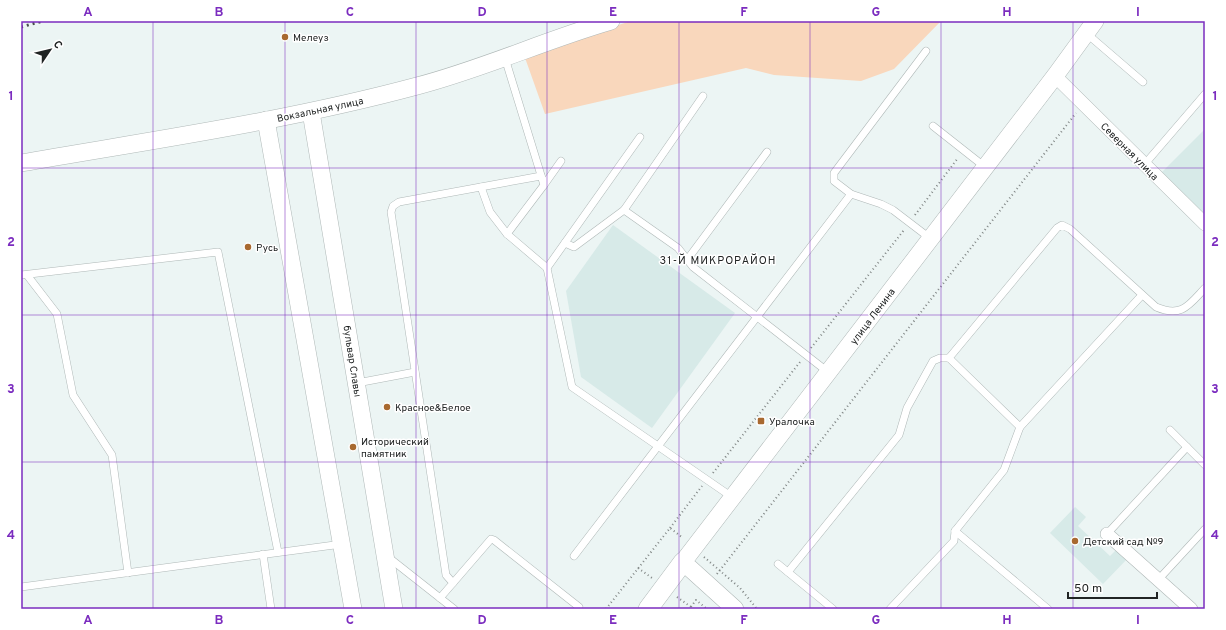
<svg xmlns="http://www.w3.org/2000/svg" width="1226" height="630" viewBox="0 0 1226 630" font-family="Overpass,sans-serif">
	<style>
		.built { fill: #d7eae8 }
		.green { fill: #f9d7bc }
		.lines { fill: none; stroke-linecap: round; stroke-linejoin: round }
		.service-casing { stroke: #afb8b7; stroke-width: 8 }
		.minor-casing { stroke: #afb8b7; stroke-width: 14 }
		.tertiary-casing { stroke: #afb8b7; stroke-width: 18 }
		.secondary-casing { stroke: #afb8b7; stroke-width: 20 }
		.path { stroke: #808685; stroke-width: 2; stroke-dasharray: 1 3; stroke-linecap: butt }
		.service { stroke: #fff; stroke-width: 7 }
		.minor { stroke: #fff; stroke-width: 13 }
		.tertiary { stroke: #fff; stroke-width: 17 }
		.secondary { stroke: #fff; stroke-width: 19 }
		.rail { stroke: #484d4c; stroke-width: 3; stroke-dasharray: 2 4; stroke-linecap: butt }
		.grid { fill: none; stroke: #7b2cbf; stroke-width: 1; stroke-opacity: 0.55 }
		.poi-dot { fill: #a86930; stroke: #fff; stroke-width: 1.5 }
		.labels { text-anchor: middle; stroke-width: 3; stroke-linejoin: round; paint-order: stroke }
		.poi-label { font-size: 10px; fill: #212424; stroke: #fff; text-anchor: start }
		.street-label { font-size: 10px; fill: #212424; stroke: #fff }
		.neighbourhood-label { font-size: 11px; letter-spacing: 1px; fill: #212424; stroke: #fff }
		.neatline { fill: none; stroke: #7b2cbf; stroke-width: 1.5 }
		.grid-label { font-size: 13px; text-anchor: middle; font-weight: bold; fill: #7b2cbf }
	</style>
	<rect width="100%" height="100%" fill="#ecf5f4"/>
	<!-- built -->
	<g class="built">
		<path d="M1205,129V216L1161,173Z"/>
		<path d="M613,225L735,313L652,428L581,377L566,291Z"/>
		<path d="M1075,507L1086,517L1078,526L1110,556L1118,548L1128,558L1103,584L1050,533Z"/>
	</g>
	<!-- green -->
	<path class="green" d="M631,21H941L894,69L861,81L774,75L746,68L545,114L524,55Z"/>
	<g class="lines">
		<!-- service casing -->
		<g class="service-casing">
			<g id="service">
				<path d="M1086,33L1143,82"/>
				<path d="M505,58L544,185L507,234L547,268L572,387L732,497"/>
				<path d="M933,126L985,167"/>
				<path d="M1144,165L1205,94"/>
				<path d="M544,185L561,161"/>
				<path d="M481,187L490,212L507,234"/>
				<path d="M851,194L881,204L893,210L931,239"/>
				<path d="M624,210L678,248L693,267L828,372"/>
				<path d="M565,243L574,247L624,210L703,96"/>
				<path d="M687,260L767,152"/>
				<path d="M547,268L640,137"/>
				<path d="M21,275L218,252L278,552"/>
				<path d="M27,275L57,314L73,395L112,455L128,573"/>
				<path d="M357,383L415,372"/>
				<path d="M1020,427L1142,295"/>
				<path d="M1170,430L1205,465"/>
				<path d="M955,531L1048,609"/>
				<path d="M1107,534L1187,447"/>
				<path d="M263,554L271,609"/>
				<path d="M574,556L851,194L834,181V173L926,51"/>
				<path d="M388,557L454,609"/>
				<path d="M778,564L833,609"/>
				<path d="M788,572L899,435L907,408L933,361L940,358H949"/>
				<path d="M1158,580L1205,529"/>
				<path d="M453,583L491,539L494,540L579,607"/>
				<path d="M21,587L342,544"/>
				<path d="M440,598L453,583L446,575L391,212L393,206L399,202L541,176"/>
				<path d="M890,609L954,541L955,531L1004,470L1020,427L949,358L1057,228L1062,225L1070,229L1156,307C1182,318 1189,305 1205,288"/>
			</g>
		</g>
		<!-- minor casing -->
		<g class="minor-casing">
			<g id="minor">
				<path d="M1055,76L1205,224"/>
				<path d="M1107,534L1191,609"/>
			</g>
		</g>
		<!-- tertiary casing -->
		<g class="tertiary-casing">
			<g id="tertiary">
				<path d="M311,112L394,609"/>
				<path d="M266,120L353,609"/>
				<path d="M21,163C153,140 287,121 417,86C483,69 545,40 611,21"/>
				<path d="M735,609L683,562L1055,76L1095,21"/>
			</g>
		</g>
		<!-- secondary casing -->
		<g class="secondary-casing">
			<path id="secondary" d="M648,609L683,562"/>
		</g>
		<!-- path -->
		<g class="path">
			<path d="M915,215L958,158"/>
			<path d="M811,348L904,230"/>
			<path d="M713,473L800,362"/>
			<path d="M670,528L702,486"/>
			<path d="M704,557L740,588L757,609"/>
			<path d="M638,568L652,578"/>
			<path d="M717,574L1076,113"/>
			<path d="M677,597L691,607L689,609"/>
			<path d="M691,607L696,600L707,609"/>
			<path d="M606,609L670,528L683,538"/>
		</g>
		<!-- service -->
		<use href="#service" class="service"/>
		<!-- minor -->
		<use href="#minor" class="minor"/>
		<!-- tertiary -->
		<use href="#tertiary" class="tertiary"/>
		<!-- secondary -->
		<use href="#secondary" class="secondary"/>
		<!-- rail -->
		<path class="rail" d="M21,27L43,21"/>
	</g>
	<!-- grid -->
	<path class="grid" d="M153,21V609M285,21V609M416,21V609M547,21V609M679,21V609M810,21V609M941,21V609M1073,21V609M21,168H1205M21,315H1205M21,462H1205"/>
	<!-- markers -->
	<g class="poi-dot">
		<circle cx="285" cy="37" r="4"/>
		<circle cx="248" cy="247" r="4"/>
		<circle cx="387" cy="407" r="4"/>
		<rect x="757" y="417" width="8" height="8" rx="2"/>
		<circle cx="353" cy="447" r="4"/>
		<circle cx="1075" cy="541" r="4"/>
	</g>
	<g class="labels">
		<!-- poi labels -->
		<g class="poi-label">
			<text x="293" y="41">Мелеуз</text>
			<text x="256" y="251">Русь</text>
			<text x="395" y="411">Красное&amp;Белое</text>
			<text x="769" y="425">Уралочка</text>
			<text x="361" y="445">Исторический<tspan x="361" dy="12">памятник</tspan></text>
			<text x="1083" y="545">Детский сад №9</text>
		</g>
		<!-- street labels -->
		<g class="street-label">
			<text transform="translate(320 109) rotate(-12)" y="4">Вокзальная улица</text>
			<text transform="translate(1130 151) rotate(45)" y="4">Северная улица</text>
			<text transform="translate(872 316) rotate(-53)" y="4">улица Ленина</text>
			<text transform="translate(353 361) rotate(81)" y="4">бульвар Славы</text>
		</g>
		<!-- neighbourhood labels -->
		<g class="neighbourhood-label">
			<text x="718" y="264">31-Й МИКРОРАЙОН</text>
		</g>
	</g>
	<!-- border -->
	<rect width="1226" height="630" fill="none" stroke="#ffffff" stroke-width="44"/>
	<!-- north arrow -->
	<g transform="translate(50 50) rotate(55)" stroke="#ffffff" stroke-width="3" paint-order="stroke">
	<path d="M0-3L7 15L0 10L-7 15Z" fill="#212424"/>
	<text y="-6" font-size="11" font-weight="bold" text-anchor="middle" fill="#212424">С</text>
	</g>
	<!-- scale -->
	<path d="M1068 592v6h89v-6" fill="none" stroke="#212424" stroke-width="2"/>
	<text x="1074" y="592" font-size="12" fill="#212424" stroke="#ffffff" stroke-width="3" paint-order="stroke">50 m</text>
	<rect x="22" y="22" width="1182" height="586" class="neatline"/>
	<g class="grid-label">
		<text x="88" y="16">A</text>
		<text x="219" y="16">B</text>
		<text x="350" y="16">C</text>
		<text x="482" y="16">D</text>
		<text x="613" y="16">E</text>
		<text x="744" y="16">F</text>
		<text x="876" y="16">G</text>
		<text x="1007" y="16">H</text>
		<text x="1138" y="16">I</text>
		<text x="11" y="100">1</text>
		<text x="1215" y="100">1</text>
		<text x="11" y="246">2</text>
		<text x="1215" y="246">2</text>
		<text x="11" y="393">3</text>
		<text x="1215" y="393">3</text>
		<text x="11" y="539">4</text>
		<text x="1215" y="539">4</text>
		<text x="88" y="624">A</text>
		<text x="219" y="624">B</text>
		<text x="350" y="624">C</text>
		<text x="482" y="624">D</text>
		<text x="613" y="624">E</text>
		<text x="744" y="624">F</text>
		<text x="876" y="624">G</text>
		<text x="1007" y="624">H</text>
		<text x="1138" y="624">I</text>
	</g>
</svg>
